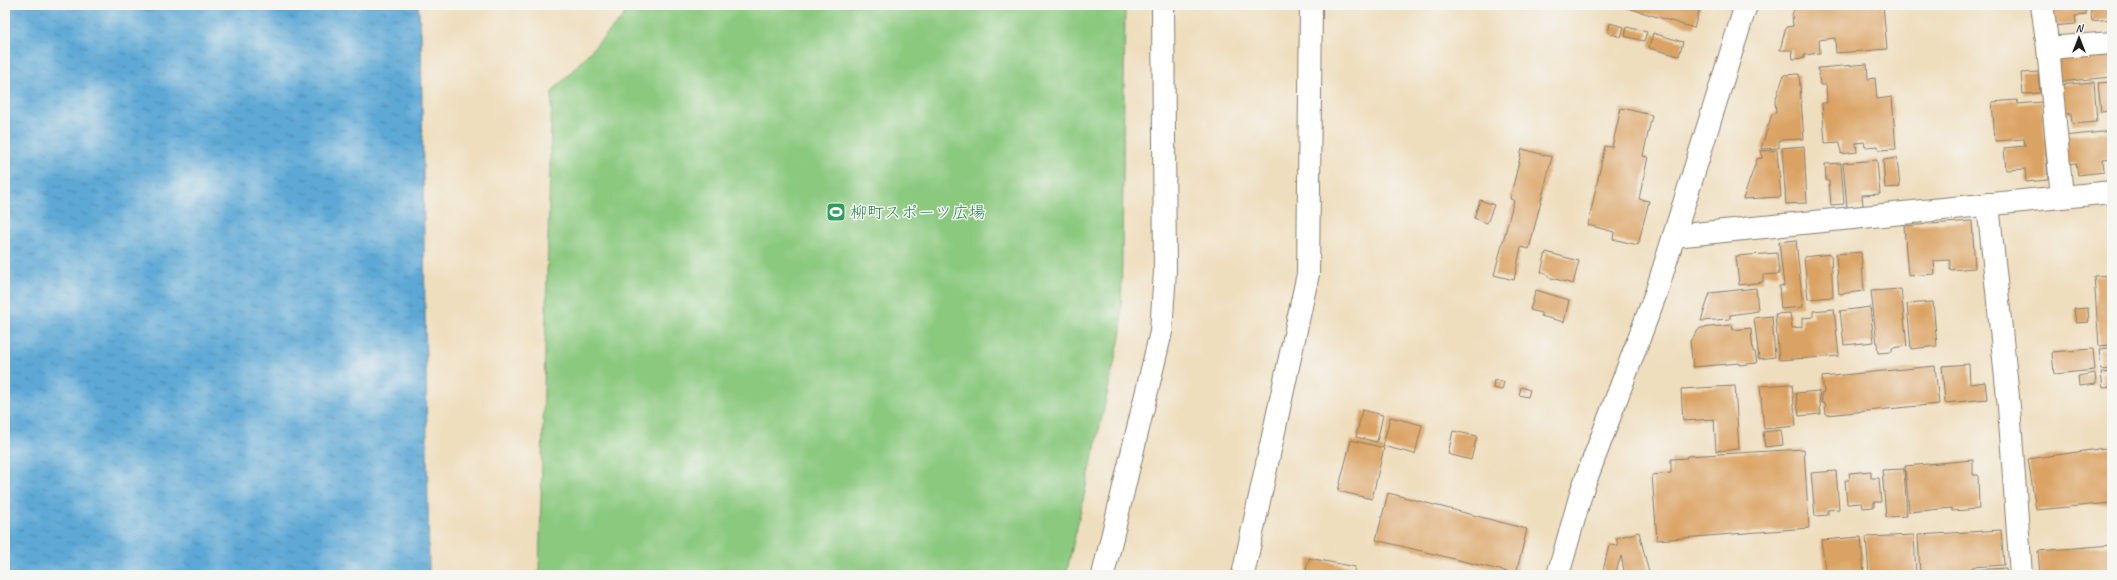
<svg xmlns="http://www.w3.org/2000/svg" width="2117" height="580" viewBox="0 0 2117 580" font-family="Caveat,'Klee One',sans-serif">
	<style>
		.pitch { fill: #8bc97f; stroke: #54724e }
		.water { fill: url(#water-ripples); stroke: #3c6278 }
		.building { fill: #dba364 }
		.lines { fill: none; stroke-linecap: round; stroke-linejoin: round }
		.street-casing { stroke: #867d6d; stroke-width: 24 }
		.street { stroke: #fff; stroke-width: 22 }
		.labels { text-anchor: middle; stroke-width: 3; stroke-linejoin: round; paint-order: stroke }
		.leisure-label { font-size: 17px; fill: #27864d; stroke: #f6f6f2; text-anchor: start }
	</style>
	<defs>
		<pattern id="water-ripples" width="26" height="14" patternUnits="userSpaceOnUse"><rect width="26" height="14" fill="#5da8d5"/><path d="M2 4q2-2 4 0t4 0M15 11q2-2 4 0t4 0" fill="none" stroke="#4c88ac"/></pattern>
	</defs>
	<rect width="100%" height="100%" fill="#f6f6f2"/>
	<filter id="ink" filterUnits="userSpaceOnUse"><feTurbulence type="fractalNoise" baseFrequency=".025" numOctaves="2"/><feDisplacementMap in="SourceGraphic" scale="8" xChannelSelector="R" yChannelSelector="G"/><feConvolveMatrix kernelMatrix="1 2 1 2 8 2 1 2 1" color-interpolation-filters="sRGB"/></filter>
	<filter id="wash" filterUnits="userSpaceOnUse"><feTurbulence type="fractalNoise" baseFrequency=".012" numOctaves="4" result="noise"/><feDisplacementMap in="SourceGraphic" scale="16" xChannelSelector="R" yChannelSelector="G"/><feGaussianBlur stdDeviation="0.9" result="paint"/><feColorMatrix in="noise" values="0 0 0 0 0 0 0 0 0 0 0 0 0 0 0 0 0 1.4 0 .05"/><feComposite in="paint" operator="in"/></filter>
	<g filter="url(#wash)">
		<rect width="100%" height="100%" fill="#efdebe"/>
		<!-- pitch -->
		<path class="pitch" d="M627,5H1125L1121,333L1066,575H539L552,92L623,17Z"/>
		<!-- water -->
		<path class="water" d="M5,5H418L421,34L429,575H5Z"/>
		<g id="blocks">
			<!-- building -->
			<g class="building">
				<path d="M1618,5H1701L1694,28Z"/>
				<path d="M1796,5H1883L1887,49L1836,53L1835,38L1819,40L1820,53L1804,55V58L1793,59L1792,50H1780L1786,27L1793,26L1792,14Z"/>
				<path d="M2049,5H2085L2086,15L2075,16L2076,24L2051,26Z"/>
				<path d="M2090,5H2111L2112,19L2092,21Z"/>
				<path d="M1610,23L1624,27L1621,37L1608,33Z"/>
				<path d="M1627,27L1647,32L1644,41L1625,36Z"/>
				<path d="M1653,33L1683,42L1679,56L1649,48Z"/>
				<path d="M2112,47V77L2058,82L2056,53Z"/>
				<path d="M1867,64L1868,79L1875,78L1877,99L1892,97L1896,149L1879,150L1878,146L1865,147L1864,142L1856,143L1857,152L1841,154L1840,142L1825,143L1822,103H1827L1826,85H1820L1818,68Z"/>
				<path d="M2038,72L2040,93L2023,94L2021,73Z"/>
				<path d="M1799,74L1804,139L1779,140V148L1761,149L1772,114L1776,113L1775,101L1784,75Z"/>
				<path d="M2094,82L2097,122L2072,124L2071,114H2061L2058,85Z"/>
				<path d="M2112,82V111L2101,112L2098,83Z"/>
				<path d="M2017,100L2018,104L2042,102L2048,180L2026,182L2025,169L2006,170L2004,148L2025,146L2024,139L1995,141L1992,102Z"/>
				<path d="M1621,108L1652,115L1643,156L1648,157L1639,199L1649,201L1638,245L1613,239L1614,232L1588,225L1605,146L1612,147Z"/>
				<path d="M2112,131V158L2103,159L2104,172L2078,175L2076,163L2067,164L2064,136Z"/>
				<path d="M1804,146L1807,203L1786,204L1782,148Z"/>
				<path d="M1522,149L1552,157L1529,249L1521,247L1514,280L1494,275L1514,200L1510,199Z"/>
				<path d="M1777,150L1781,197L1743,199L1757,159L1762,158L1761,151Z"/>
				<path d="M1897,158L1900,187L1885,188L1883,160Z"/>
				<path d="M1877,160L1880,194L1862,195L1863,206L1847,208L1843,163Z"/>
				<path d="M1841,163L1844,204L1831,205L1829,181H1826L1825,164Z"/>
				<path d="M1480,200L1494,205L1487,223L1474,218Z"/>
				<path d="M1972,221L1975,268L1950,270V260L1934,261L1935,274L1908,276L1904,226Z"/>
				<path d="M1796,240L1803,307L1781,309L1779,286H1784L1779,242Z"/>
				<path d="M1546,252L1579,261L1573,284L1548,277V275L1541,272Z"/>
				<path d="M1861,252L1864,291L1839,294L1836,254Z"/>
				<path d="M1777,253L1779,274L1763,275V282L1739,285L1736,256Z"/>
				<path d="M1831,254L1833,297L1808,299L1804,257Z"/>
				<path d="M2112,275V345L2099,346L2094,276Z"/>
				<path d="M1756,288L1758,311L1730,315V319L1701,321L1710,293Z"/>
				<path d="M1901,289L1907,346L1892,348V352L1878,353L1871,291Z"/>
				<path d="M1536,290L1569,300L1564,322L1541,316V313L1530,310Z"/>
				<path d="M1933,302L1937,346L1911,349L1907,304Z"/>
				<path d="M1870,307L1874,342L1844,345L1840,311Z"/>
				<path d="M2088,308L2089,322L2076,323L2074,309Z"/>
				<path d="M1834,309L1839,356L1779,360L1775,314L1790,313L1792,328L1802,327V318L1813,317V311Z"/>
				<path d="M1772,316L1775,357L1759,359L1754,318Z"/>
				<path d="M1732,325L1733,330L1751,328L1753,352H1755L1757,363L1739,365V363L1693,367L1690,341L1700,328Z"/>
				<path d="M2112,348V369L2101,370L2099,349Z"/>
				<path d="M2093,349L2095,370L2054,374L2052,352Z"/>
				<path d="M1969,364L1970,384L1985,382L1987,399L1945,403L1942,366Z"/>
				<path d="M1935,366L1939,404L1826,415L1825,403H1822L1821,393L1824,392L1822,377Z"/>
				<path d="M2112,372V387L2103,388L2101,373Z"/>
				<path d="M2095,373L2096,384L2079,386L2078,376Z"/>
				<path d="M1494,380L1504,382L1502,390L1493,388Z"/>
				<path d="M1792,384L1796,426L1764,429L1760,386Z"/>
				<path d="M1735,386L1739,449L1716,451L1714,419L1683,421L1681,389Z"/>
				<path d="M1521,387L1530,390L1528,397L1519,395Z"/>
				<path d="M1819,391L1821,414L1799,416L1796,393Z"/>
				<path d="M1362,410L1383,415L1377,442L1356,437Z"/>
				<path d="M1390,417L1422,425L1415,454L1383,446Z"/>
				<path d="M1781,430L1783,445L1765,447L1763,432Z"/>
				<path d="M1453,431L1477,436L1471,460L1448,454Z"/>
				<path d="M1351,440L1384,448L1372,499L1338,491Z"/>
				<path d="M2112,447V503L2036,510L2028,459Z"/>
				<path d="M1804,449L1809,528L1657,540L1652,475L1671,473V459L1687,458V456Z"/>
				<path d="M1973,460V475H1978L1979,509L1952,511V508L1909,512L1905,466Z"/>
				<path d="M1904,469L1907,516L1886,517L1882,470Z"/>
				<path d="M1836,471L1839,509L1828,510V515L1815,516L1811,473Z"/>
				<path d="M1871,471V478H1879L1881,502H1874V507L1863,508L1862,503L1847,504L1845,480H1850L1849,473Z"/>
				<path d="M1388,493L1527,529L1516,574L1376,540Z"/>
				<path d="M2001,530L2004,565L1972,567V570L2006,568L2007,575H1920L1918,535Z"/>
				<path d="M1639,532L1649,573L1625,575L1621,556L1615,575H1602L1609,545L1618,546L1616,538Z"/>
				<path d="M1914,535L1916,575H1869L1866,537Z"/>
				<path d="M1861,537L1864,575H1826L1821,540Z"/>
				<path d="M2112,545V575H2040L2038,551Z"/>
				<path d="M1309,558L1355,567L1353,575H1305Z"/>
			</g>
		</g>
	</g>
	<g filter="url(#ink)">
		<use href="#blocks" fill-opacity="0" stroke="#867d6d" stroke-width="1"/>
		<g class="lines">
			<!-- street casing -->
			<g class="street-casing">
				<g id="street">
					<path d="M2042,5L2048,48L2062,197"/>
					<path d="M2048,48L2112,43"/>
					<path d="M1988,204L2009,407L2021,575"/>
					<path d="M1674,236L2112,192"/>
					<path d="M1103,575L1161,332L1165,271L1163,5"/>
					<path d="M1243,575L1308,274L1311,5"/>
					<path d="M1558,575L1582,490L1656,293L1746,5"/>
				</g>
			</g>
			<!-- street -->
			<use href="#street" class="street"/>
		</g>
	</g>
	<!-- icons -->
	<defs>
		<g id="stadium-square" transform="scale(1)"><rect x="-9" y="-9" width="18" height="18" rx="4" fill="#2e9e5b" stroke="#f6f6f2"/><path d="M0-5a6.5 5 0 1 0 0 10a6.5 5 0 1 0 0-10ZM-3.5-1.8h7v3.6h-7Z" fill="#fff"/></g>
	</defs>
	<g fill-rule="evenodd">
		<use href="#stadium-square" x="836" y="212"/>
	</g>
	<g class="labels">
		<!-- leisure labels -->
		<g class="leisure-label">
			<text x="850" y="218">柳町スポーツ広場</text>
		</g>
	</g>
	<!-- margin -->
	<rect width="2117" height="580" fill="none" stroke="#f6f6f2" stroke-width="20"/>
	<!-- north arrow -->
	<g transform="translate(2079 38)" stroke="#f6f6f2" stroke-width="3" paint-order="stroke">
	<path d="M0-3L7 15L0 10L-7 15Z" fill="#1c1c1c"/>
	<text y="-6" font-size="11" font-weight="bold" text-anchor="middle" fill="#1c1c1c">N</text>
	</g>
</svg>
